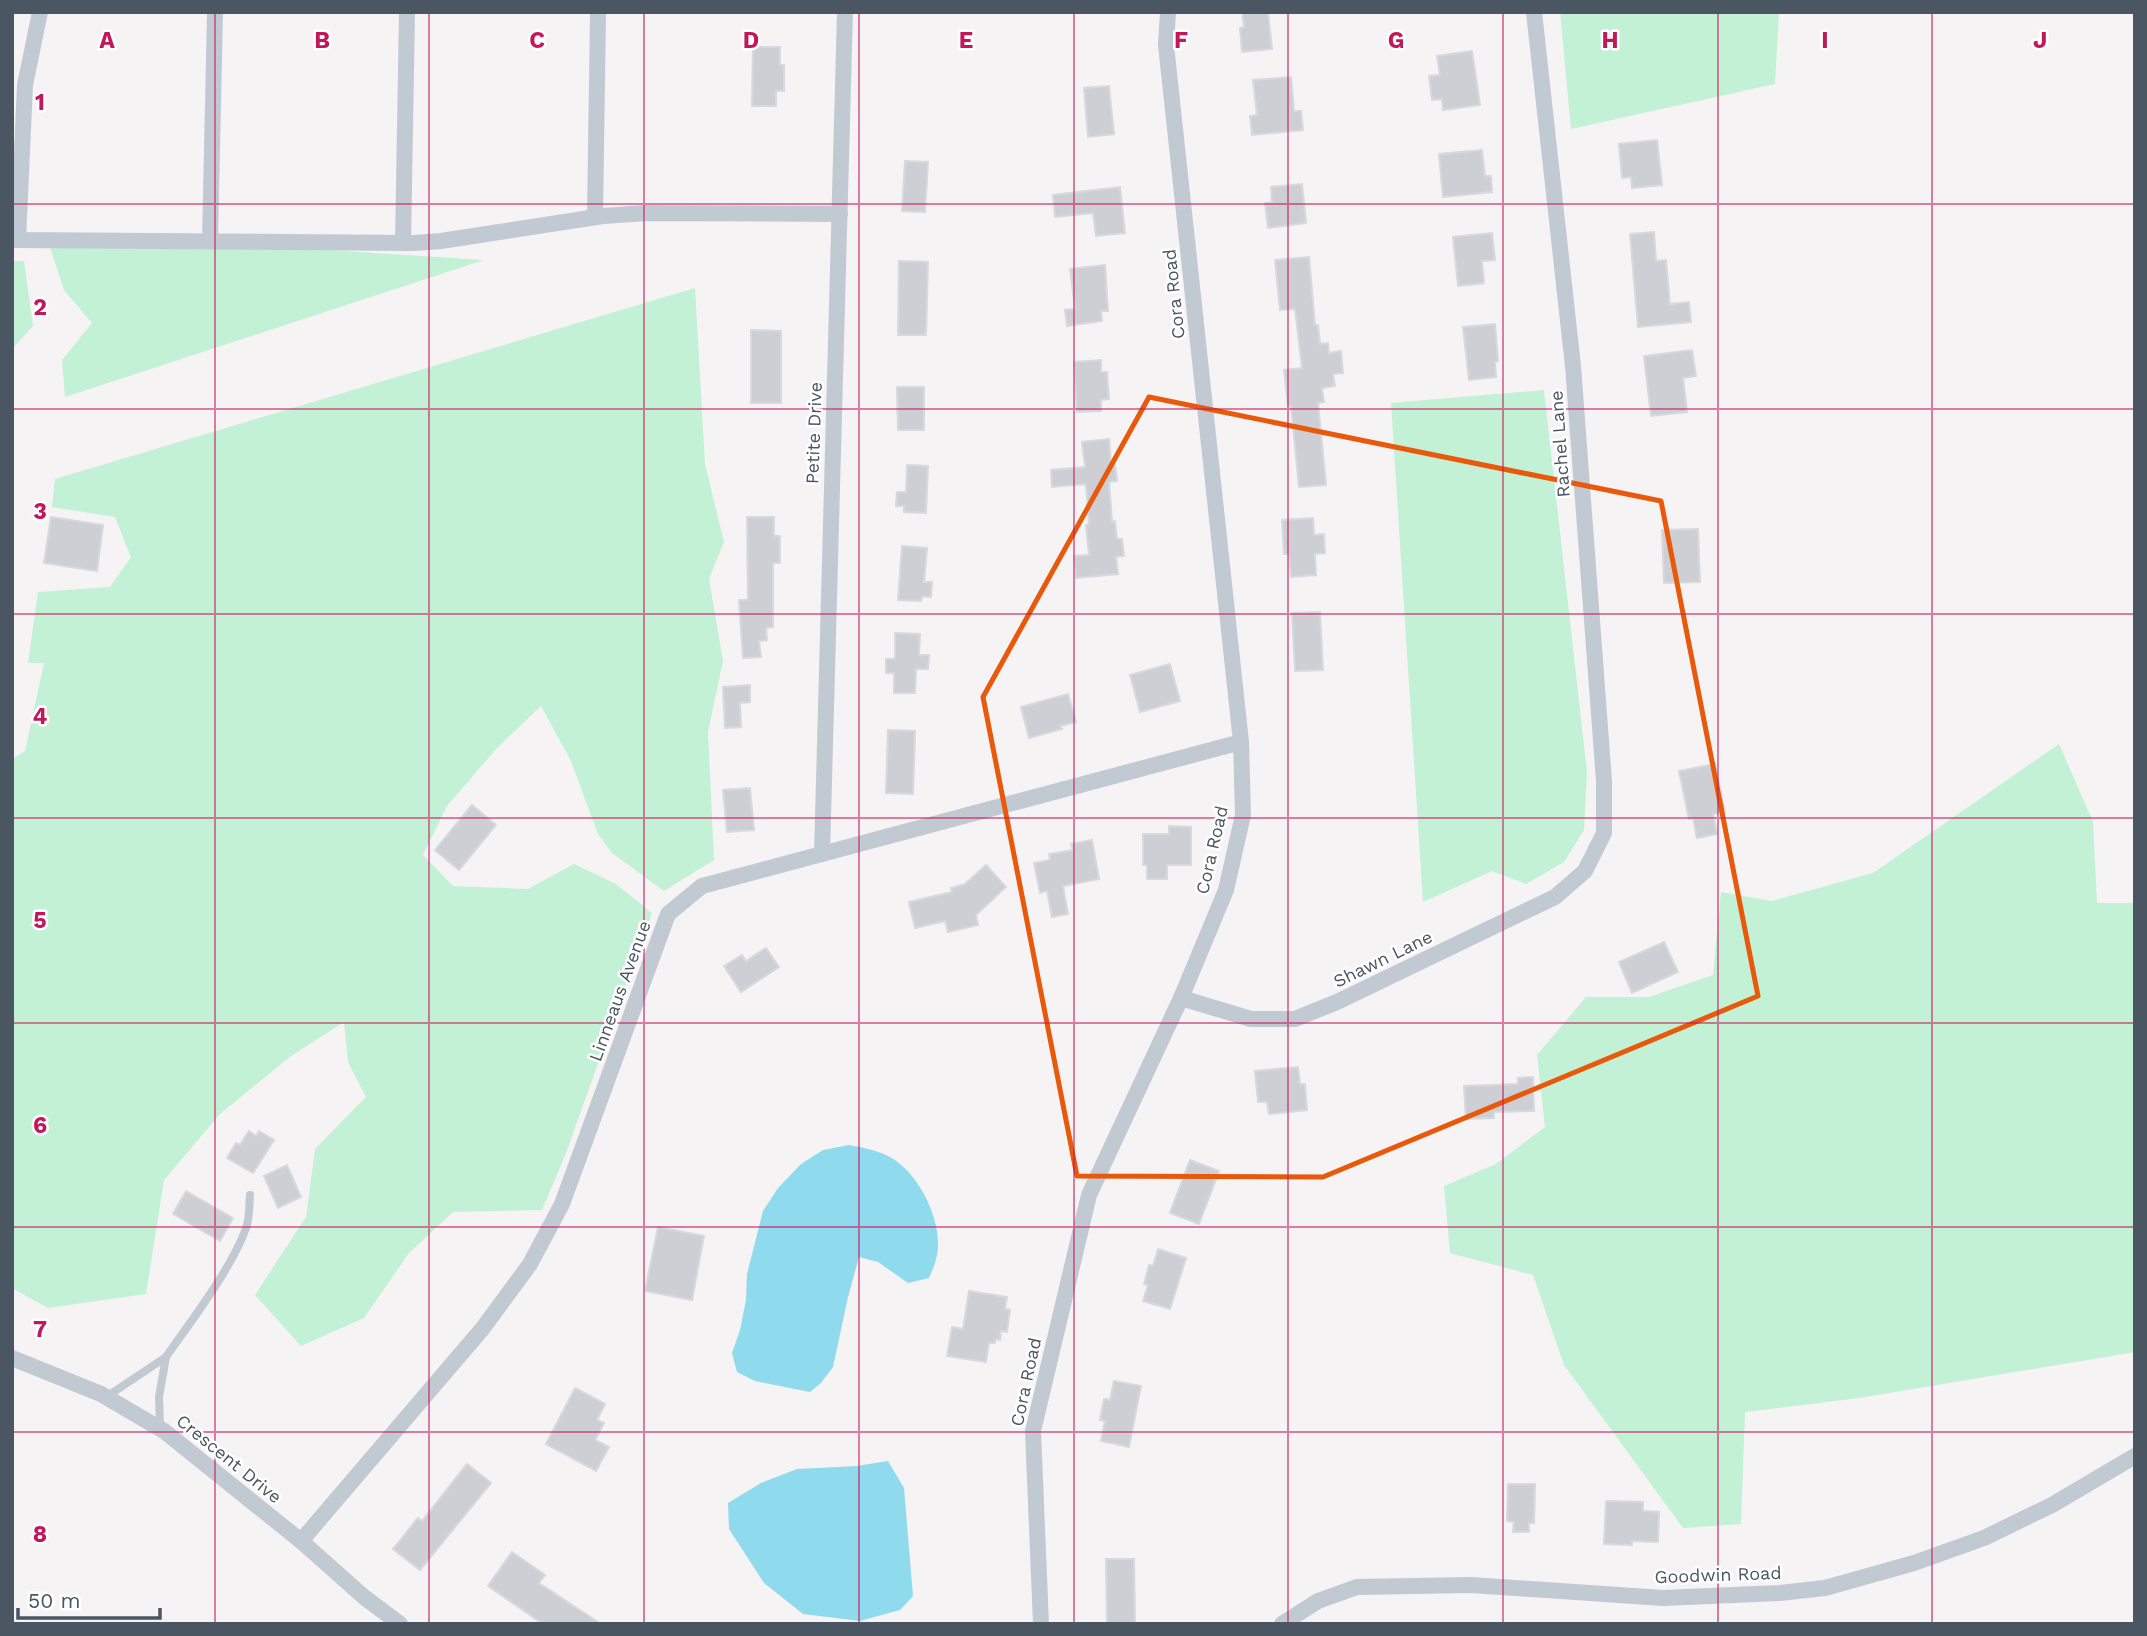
<svg xmlns="http://www.w3.org/2000/svg" width="2147" height="1636" viewBox="0 0 2147 1636" font-family="'Work Sans',sans-serif">
	<style>
		.green { fill: #c3f1d5 }
		.water { fill: #90daee }
		.building { fill: #cdcfd5; stroke: #d7d9de; stroke-width: 2 }
		.lines { fill: none; stroke-linecap: round; stroke-linejoin: round }
		.service { stroke: #c1cad2; stroke-width: 8 }
		.minor { stroke: #c1cad2; stroke-width: 16 }
		.marked { fill: none; stroke: #e8590c; stroke-width: 5; stroke-linejoin: round }
		.grid { fill: none; stroke: #c2185b; stroke-width: 2; stroke-opacity: 0.55 }
		.labels { text-anchor: middle; stroke-width: 5; stroke-linejoin: round; paint-order: stroke }
		.street-label { font-size: 18px; fill: #4a5661; stroke: #fff }
		.grid-label { font-size: 23px; text-anchor: middle; font-weight: bold; fill: #c2185b; stroke: #fff; stroke-width: 5; stroke-linejoin: round; paint-order: stroke }
	</style>
	<rect width="100%" height="100%" fill="#f5f3f3"/>
	<!-- green -->
	<g class="green">
		<path d="M1560,12H1779L1775,84L1571,129Z"/>
		<path d="M45,232L484,260L65,397L62,360L92,323L64,290Z"/>
		<path d="M12,261H24L33,326L12,349Z"/>
		<path d="M695,288L705,464L724,542L709,579L723,661L708,732L714,860L664,891L612,853L598,834L571,761L541,706L496,749L447,806L423,855L453,886L528,889L574,864L616,884L652,913L566,1153L542,1210L453,1212L409,1253L364,1318L301,1346L255,1295L306,1217L315,1149L366,1097L348,1062L344,1022L291,1056L220,1114L164,1180L146,1294L48,1308L12,1288V759L25,751L44,663H28L38,592L110,587L131,557L115,517L52,507L55,479Z"/>
		<path d="M1544,390L1587,772L1584,830L1564,862L1526,884L1492,871L1423,902L1391,403Z"/>
		<path d="M2059,744L2093,822L2097,903H2135V1352L1859,1398L1745,1412L1741,1524L1683,1528L1564,1365L1533,1275L1450,1253L1444,1186L1496,1164L1545,1127L1537,1055L1586,997H1649L1713,975L1721,892L1772,901L1873,873Z"/>
	</g>
	<!-- water -->
	<g class="water">
		<path d="M849,1145C866,1148 887,1152 900,1164C922,1182 939,1218 938,1246C938,1257 933,1269 929,1278L908,1283L878,1262L859,1257L848,1297L833,1367L821,1383L810,1392L755,1381L737,1372L732,1353L740,1330L746,1300L747,1274L763,1211L778,1188L801,1164L823,1150Z"/>
		<path d="M888,1461L904,1488L913,1596L900,1610L860,1621L803,1614L764,1583L729,1529L728,1503L761,1483L797,1469L857,1466Z"/>
	</g>
	<!-- building -->
	<g class="building">
		<path d="M1242,12H1268L1272,49L1242,52L1240,28L1244,27Z"/>
		<path d="M753,47H780V65H784V91H776V106H752Z"/>
		<path d="M1472,51L1480,105L1443,110L1442,99L1432,100L1429,76L1440,75L1437,56Z"/>
		<path d="M1291,77L1294,111H1301L1303,130L1252,135L1250,116L1257,115L1253,80Z"/>
		<path d="M1109,86L1114,134L1088,137L1084,88Z"/>
		<path d="M1657,140L1662,185L1632,188L1631,177L1622,178L1619,144Z"/>
		<path d="M1482,150L1485,176H1491L1492,192L1443,197L1439,154Z"/>
		<path d="M905,161L928,162L925,212L902,211Z"/>
		<path d="M1302,184L1306,223L1268,228L1265,203L1272,202L1271,187Z"/>
		<path d="M1120,187L1125,233L1096,236L1093,213L1055,217L1053,195Z"/>
		<path d="M1654,232L1656,261L1666,260L1670,304L1689,302L1691,322L1638,327L1630,234Z"/>
		<path d="M1492,233L1495,260L1482,261L1484,283L1458,286L1453,237Z"/>
		<path d="M1309,257L1315,325H1318L1320,344L1328,343L1329,353L1341,351L1343,373L1333,374L1335,386L1322,388L1324,402L1318,403L1326,485L1299,487L1291,406H1288L1284,370L1302,368L1295,309L1280,310L1275,260Z"/>
		<path d="M899,261L928,262L926,335H898Z"/>
		<path d="M1105,265L1108,311H1101L1102,321L1067,326L1065,310L1075,309L1070,269Z"/>
		<path d="M1495,324L1498,361L1495,362L1496,377L1469,380L1463,327Z"/>
		<path d="M751,330L781,331V403H751Z"/>
		<path d="M1692,350L1696,376L1683,378L1687,412L1651,416L1644,356Z"/>
		<path d="M1101,360V372H1107L1109,399L1101,400V411L1077,412L1074,362Z"/>
		<path d="M897,387H924V430H898Z"/>
		<path d="M1109,439L1111,464H1115L1117,481L1109,482L1112,522L1115,521L1117,539H1122L1124,556L1116,557L1118,574L1076,578L1074,556L1089,555L1086,525L1089,524L1086,484L1052,487L1051,470L1085,467L1082,442Z"/>
		<path d="M907,465L928,466L926,513L904,512V506H896L897,492H906Z"/>
		<path d="M51,517L103,525L97,571L44,563Z"/>
		<path d="M747,517H774V536H780V563H773V627L766,628L767,640L759,641L761,657L743,658L739,600H748Z"/>
		<path d="M1313,518L1314,535L1324,534L1325,553L1315,554L1316,575L1291,577L1289,554H1284L1282,520Z"/>
		<path d="M1698,529L1700,582L1664,583L1662,530Z"/>
		<path d="M902,546L927,548L924,582H932L931,597L922,596L921,601L898,600Z"/>
		<path d="M1320,612L1323,670L1295,671L1292,613Z"/>
		<path d="M895,633L920,634L919,655H929L928,669H916L915,693H894V673H886V659H895Z"/>
		<path d="M1170,664L1180,701L1140,712L1130,675Z"/>
		<path d="M750,685V702L740,703L741,727L725,728L723,687Z"/>
		<path d="M1068,694L1076,722L1060,726L1062,729L1029,738L1021,707Z"/>
		<path d="M888,730L915,731L913,794L886,793Z"/>
		<path d="M1715,764L1725,812L1713,814L1717,834L1697,838L1693,818L1689,819L1679,771Z"/>
		<path d="M750,788L754,830L727,832L723,790Z"/>
		<path d="M472,805L496,825L459,870L435,850Z"/>
		<path d="M1169,826L1191,827V865H1167V879H1147V865H1143V834H1169Z"/>
		<path d="M1092,840L1099,879L1063,886L1068,914L1052,917L1047,891L1040,893L1034,863L1050,860L1049,854L1073,850L1071,844Z"/>
		<path d="M986,865L1006,887L976,915L978,925L948,932L945,921L915,928L909,902L952,892L951,888L965,884Z"/>
		<path d="M1664,942L1678,972L1632,993L1619,962Z"/>
		<path d="M766,948L779,967L741,992L724,966L742,955L746,961Z"/>
		<path d="M1298,1067L1300,1084H1305L1307,1110L1269,1114L1267,1102H1258L1255,1071Z"/>
		<path d="M1533,1077L1534,1111L1494,1112V1118L1466,1119L1464,1086L1518,1084V1078Z"/>
		<path d="M249,1131L256,1136L259,1131L274,1140L253,1173L227,1158L236,1143L240,1145Z"/>
		<path d="M1190,1160L1219,1171L1199,1224L1170,1213Z"/>
		<path d="M287,1165L301,1197L278,1208L264,1176Z"/>
		<path d="M186,1191L233,1218L220,1241L173,1214Z"/>
		<path d="M658,1227L704,1236L692,1300L645,1291Z"/>
		<path d="M1158,1249L1186,1258L1170,1309L1143,1301L1148,1285L1144,1284L1149,1265L1153,1266Z"/>
		<path d="M969,1291L1007,1297L1005,1309L1010,1310L1007,1332L1001,1331L1000,1340L995,1339V1343H989L986,1362L947,1356L952,1327L963,1329Z"/>
		<path d="M1114,1381L1141,1386L1129,1447L1101,1441L1105,1421L1100,1420L1104,1399L1110,1400Z"/>
		<path d="M575,1388L605,1404L597,1420L604,1423L595,1440L609,1447L596,1471L546,1444Z"/>
		<path d="M467,1464L491,1483L420,1570L393,1549L418,1518L422,1521Z"/>
		<path d="M1508,1484H1535L1534,1523H1529V1532H1513L1514,1522L1507,1521Z"/>
		<path d="M1606,1501L1643,1502V1511L1659,1512L1658,1542L1632,1541V1545L1604,1544Z"/>
		<path d="M512,1552L545,1575L539,1583L601,1624H543L488,1586Z"/>
		<path d="M1106,1559H1134L1135,1624H1107Z"/>
	</g>
	<g class="lines">
		<!-- service -->
		<g class="service">
			<path d="M166,1357C191,1321 232,1268 246,1228C250,1217 249,1206 250,1195"/>
			<path d="M106,1397L166,1357L159,1397L160,1428"/>
		</g>
		<!-- minor -->
		<g class="minor">
			<path d="M595,217L598,12"/>
			<path d="M12,240L414,243L441,241L603,216L646,213L840,214"/>
			<path d="M18,240L25,85L40,12"/>
			<path d="M210,241L215,12"/>
			<path d="M403,243L407,12"/>
			<path d="M822,854L845,12"/>
			<path d="M1181,998L1251,1019H1295L1337,1002L1555,897L1585,871L1604,833V781L1573,366L1534,12"/>
			<path d="M12,1358L101,1394L164,1431L301,1541L364,1597L400,1624"/>
			<path d="M301,1541L483,1328L530,1264L562,1204L668,914L702,886L1241,742"/>
			<path d="M1041,1624L1033,1431L1089,1195L1181,998L1226,890L1243,815L1241,742L1166,45L1168,12"/>
			<path d="M1282,1624L1318,1601L1357,1587L1471,1585L1663,1598L1780,1593L1825,1588L1914,1563L1984,1538L2052,1505L2135,1456"/>
		</g>
	</g>
	<!-- marked area -->
	<path class="marked" d="M1149,397L1661,501L1758,996L1323,1177L1077,1176L983,697Z"/>
	<!-- grid -->
	<path class="grid" d="M215,12V1624M429,12V1624M644,12V1624M859,12V1624M1074,12V1624M1288,12V1624M1503,12V1624M1718,12V1624M1932,12V1624M12,204H2135M12,409H2135M12,614H2135M12,818H2135M12,1023H2135M12,1227H2135M12,1432H2135"/>
	<g class="labels">
		<!-- street labels -->
		<g class="street-label">
			<text transform="translate(1174 294) rotate(-96)" y="6">Cora Road</text>
			<text transform="translate(814 433) rotate(-88)" y="6">Petite Drive</text>
			<text transform="translate(1560 444) rotate(-94)" y="6">Rachel Lane</text>
			<text transform="translate(1212 850) rotate(-77)" y="6">Cora Road</text>
			<text transform="translate(1383 959) rotate(-26)" y="6">Shawn Lane</text>
			<text transform="translate(620 991) rotate(-70)" y="6">Linneaus Avenue</text>
			<text transform="translate(1026 1382) rotate(-78)" y="6">Cora Road</text>
			<text transform="translate(229 1459) rotate(39)" y="6">Crescent Drive</text>
			<text transform="translate(1718 1575) rotate(-2)" y="6">Goodwin Road</text>
		</g>
	</g>
	<g class="grid-label">
		<text x="107" y="48">A</text>
		<text x="322" y="48">B</text>
		<text x="537" y="48">C</text>
		<text x="751" y="48">D</text>
		<text x="966" y="48">E</text>
		<text x="1181" y="48">F</text>
		<text x="1396" y="48">G</text>
		<text x="1610" y="48">H</text>
		<text x="1825" y="48">I</text>
		<text x="2040" y="48">J</text>
		<text x="40" y="110">1</text>
		<text x="40" y="315">2</text>
		<text x="40" y="519">3</text>
		<text x="40" y="724">4</text>
		<text x="40" y="928">5</text>
		<text x="40" y="1133">6</text>
		<text x="40" y="1337">7</text>
		<text x="40" y="1542">8</text>
	</g>
	<!-- border -->
	<rect width="2147" height="1636" fill="none" stroke="#4a5661" stroke-width="28"/>
	<!-- scale -->
	<path d="M18 1608v10h142v-10" fill="none" stroke="#4a5661" stroke-width="3.5"/>
	<text x="28" y="1608" font-size="21" fill="#4a5661" stroke="#ffffff" stroke-width="5" paint-order="stroke">50 m</text>
</svg>
